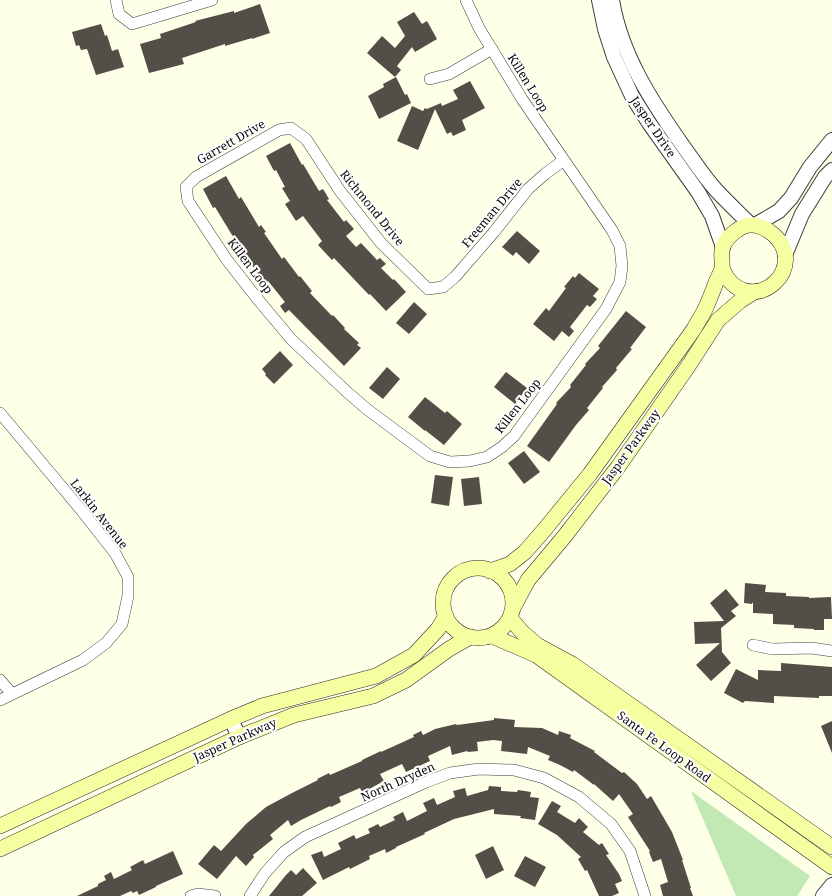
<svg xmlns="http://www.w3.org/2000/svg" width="832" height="896" viewBox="0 0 832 896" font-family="'Noto Serif',serif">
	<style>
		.green { fill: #c2e8b3 }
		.building { fill: #534e47 }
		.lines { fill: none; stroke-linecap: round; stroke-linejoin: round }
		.minor-casing { stroke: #3d3d3d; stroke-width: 12 }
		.tertiary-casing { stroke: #3d3d3d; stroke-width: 16 }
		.secondary-casing { stroke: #2c2c2c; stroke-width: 16 }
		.minor { stroke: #fff; stroke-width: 11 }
		.tertiary { stroke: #fff; stroke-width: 14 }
		.secondary { stroke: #f5ffa2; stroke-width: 15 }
		.labels { text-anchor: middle; stroke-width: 4; stroke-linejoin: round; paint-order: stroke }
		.street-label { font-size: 12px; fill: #0a0a0a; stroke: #fff }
	</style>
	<rect width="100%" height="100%" fill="#feffe7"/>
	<!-- green -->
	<path class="green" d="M691,791L810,876L797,896H736Z"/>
	<!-- building -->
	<g class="building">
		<path d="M260,4L270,33L252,39V38L225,46V44L182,58L184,64L149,73L140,44L161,38L160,34L196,22L195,21L234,11V13Z"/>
		<path d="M414,12L422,24L427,21L437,39L415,52L412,47L397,66L401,70L395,77L367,53L382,36L395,48L405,36L397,22Z"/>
		<path d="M101,24L105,36L107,35L112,51L118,49L124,67L96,75L87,49L81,50L79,45L76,46L72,32Z"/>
		<path d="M396,77L405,95L407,94L411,103L379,119L368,96L384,87L383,84Z"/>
		<path d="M470,81L485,108L462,120L466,130L453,136L451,132L447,134L435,109L418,150L397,141L412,106L423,111L425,108L427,109L441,103L442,106L458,99L453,90Z"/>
		<path d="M290,143L302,165L303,164L319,191L323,189L329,199L327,200L344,222L346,220L354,229L346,236L356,247L361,243L377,260L380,258L386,264L381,268L393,280L394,279L406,292L386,311L370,294L369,295L351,276L334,258L332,260L318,245L322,241L303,216L296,221L285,204L290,201L282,188L285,187L276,170L274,171L266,156Z"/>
		<path d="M226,176L239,199L241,197L259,227L261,225L266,232L264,233L282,259L284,257L299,277L300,276L312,291L310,293L332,316L333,315L345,328L344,329L359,343L357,345L361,348L344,366L289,310L285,313L280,306L285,302L268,281L263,286L257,279L260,276L245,255L232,235L215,207L213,208L203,189Z"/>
		<path d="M517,231L540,251L529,264L516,252L513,256L502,247Z"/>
		<path d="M579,273L599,289L593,296L597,299L590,307L587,305L570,327L574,331L569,337L562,331L554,341L533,324L546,308L549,311L566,288L564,287L573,276L575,278Z"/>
		<path d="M414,302L427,314L409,334L396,323Z"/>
		<path d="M626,311L646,327L630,348L632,349L616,368L617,370L602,387L603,388L587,408L589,410L576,425L549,462L527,446L557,404L556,403L571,387L570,385L586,365L585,364L600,348L598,346Z"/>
		<path d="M280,351L293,365L274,384L265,375L266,374L262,369Z"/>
		<path d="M387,367L400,379L383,399L369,388Z"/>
		<path d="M506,372L527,388L515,404L494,387Z"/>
		<path d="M425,397L445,413L447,411L462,424L444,445L425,430V431L408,417Z"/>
		<path d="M524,451L540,472L524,484L508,463Z"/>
		<path d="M435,475L453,477L449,506L431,503Z"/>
		<path d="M479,477L482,504L464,506L461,479Z"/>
		<path d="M745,583L766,585L765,592L786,593V596L809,597V598L831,597L832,619H824V630H814V629L794,628V625L773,624V614L753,613V602L752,604L744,603Z"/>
		<path d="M726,589L739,605L731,611L736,616L721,628L722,652L731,663L711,681L696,665L720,643L695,644L694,622L724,621L710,603Z"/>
		<path d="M781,663L832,667V696H819V698L774,696V703L745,701L743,703L724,693L736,669L758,680V670L781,671Z"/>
		<path d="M494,718L515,720L514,727L542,728L558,735L559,731L571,735L570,738L595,751L594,752L622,773L624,772L637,784L647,799L651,796L672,832L683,860H682L691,888H690L693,896H663L660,885L668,882L661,859L653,862L649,852L650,851L628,817L633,814L619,794L613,801L594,784V785L574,770L573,772L560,765L548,760L550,756L528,747L527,754L501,751L502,741L493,740L477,742L478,751L468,752L467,751L452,755L450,746L428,756L430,761L406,772L402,764L380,774L384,781L371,788L362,792L360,788L339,797L341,802L331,807L330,806L301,820L291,826L288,820L270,835L273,839L253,855L254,857L246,866L236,856L217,879L198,864L214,845L221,851L246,824L266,807L292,793L318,780L317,779L329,773L330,775L362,761V760L381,751V752L414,737L413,735L421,731L423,735L435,729L456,724L457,725L494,720Z"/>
		<path d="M832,721V753L821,726Z"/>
		<path d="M489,786L501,787V791L517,792L518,790L531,792L530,797L539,798L535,820L520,818L521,816L494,814V809L454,819L424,833L425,834L396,847V848L386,853L385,849L369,856L370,859L350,869L349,867L323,880L311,855L322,851L324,857L341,849L338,843L354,835L356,839L370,833L368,829L378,824L380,827L395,820L393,817L403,812L407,821L427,811L423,803L434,798L437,805L455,797L453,791L465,788L467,796L488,790Z"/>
		<path d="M552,801L561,806L557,812L575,823L579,818L588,827L583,832L599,845L602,843L609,854L606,855L619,874L622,881L615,884L619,893L612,896H599L587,870L585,871L578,859L581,857L557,835L538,824Z"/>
		<path d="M493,846L504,870L486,879L475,855Z"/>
		<path d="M173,851L183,874L156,886V887L139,895L137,891L133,893L131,891L120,896H77L98,886V884L106,880L104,876L111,872L114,879L132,870L130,867L143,860L145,864Z"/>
		<path d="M525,856L546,867L535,887L514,876Z"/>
		<path d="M303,868L317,883L302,896H269L286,875L291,870L296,875Z"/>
	</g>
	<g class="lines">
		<!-- minor casing -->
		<g class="minor-casing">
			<g id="minor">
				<path d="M116,0L119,14L132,24L212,0"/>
				<path d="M466,0L479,28L522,99L612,230L620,246L622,266L620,282L606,309L514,436L502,447L487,457L470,461L450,462L430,456L368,410L347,392L291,339L260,302L227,260L188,201L186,187L196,177L279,130L291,128L306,139L340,191L381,243L428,289L443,287L455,277L494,232L528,189L545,174L564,160"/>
				<path d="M430,79L449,74L492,49"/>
				<path d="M0,413L82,511L115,553L128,577V596L122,624L106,643L83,660L0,700"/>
				<path d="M753,645L772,649L812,648L832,651"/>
				<path d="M0,680L12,694"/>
				<path d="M191,896L198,894L215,896"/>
				<path d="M250,896L265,873L284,852L305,837L426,782L450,773L479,769L514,770L544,778L579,797L611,824L630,851L645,896"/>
			</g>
		</g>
		<!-- tertiary casing -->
		<g class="tertiary-casing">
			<g id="tertiary">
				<path d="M599,0L605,29L614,57L632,96L649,123L698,192L712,216L723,247"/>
				<path d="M612,0C621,55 652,102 683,146C694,161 704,177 716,190C727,202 739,213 751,225"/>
				<path d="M755,225L779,211L791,198L810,167L832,140"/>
				<path d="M785,255L802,214L825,177L832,170"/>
				<path d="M231,719L239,737"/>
				<path d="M823,896L832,885"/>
			</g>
		</g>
		<!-- secondary casing -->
		<g class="secondary-casing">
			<g id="secondary">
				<circle cx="478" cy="603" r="35"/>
				<path d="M490,571L510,564L525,552L545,529L590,474L694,329C698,321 704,313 707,305C710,298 713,291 715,285C717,279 721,273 722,268C723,260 720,255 723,246C727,237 740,225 751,225C758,224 768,230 773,234C810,267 756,316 727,278C725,275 723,270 722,267"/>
				<path d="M513,608L528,580L564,537L618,467L689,365L718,320L740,301L754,292"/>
				<path d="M510,618L522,632L537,645L572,664L832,847"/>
				<path d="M492,636L536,655L832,867"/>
				<path d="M0,826L231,719L262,706L376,676L414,655L438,629L446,616"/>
				<path d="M0,849L239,737L294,715L373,696L406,680L449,649L470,637"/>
			</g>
		</g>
		<!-- minor -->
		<use href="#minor" class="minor"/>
		<!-- tertiary -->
		<use href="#tertiary" class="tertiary"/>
		<!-- secondary -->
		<use href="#secondary" class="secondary"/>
	</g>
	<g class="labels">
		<!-- street labels -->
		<g class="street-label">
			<text transform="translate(528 83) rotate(58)" y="4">Killen Loop</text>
			<text transform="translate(653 127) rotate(56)" y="4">Jasper Drive</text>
			<text transform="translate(231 142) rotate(-30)" y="4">Garrett Drive</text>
			<text transform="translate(372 208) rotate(51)" y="4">Richmond Drive</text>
			<text transform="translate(492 213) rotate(-50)" y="4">Freeman Drive</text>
			<text transform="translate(250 266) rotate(53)" y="4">Killen Loop</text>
			<text transform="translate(518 406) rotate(-52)" y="4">Killen Loop</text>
			<text transform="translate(631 447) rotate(-54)" y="4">Jasper Parkway</text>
			<text transform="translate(99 514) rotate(52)" y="4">Larkin Avenue</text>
			<text transform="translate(235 740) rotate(-24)" y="4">Jasper Parkway</text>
			<text transform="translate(664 747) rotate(36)" y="4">Santa Fe Loop Road</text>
			<text transform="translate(398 782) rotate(-24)" y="4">North Dryden</text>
		</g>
	</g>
</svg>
